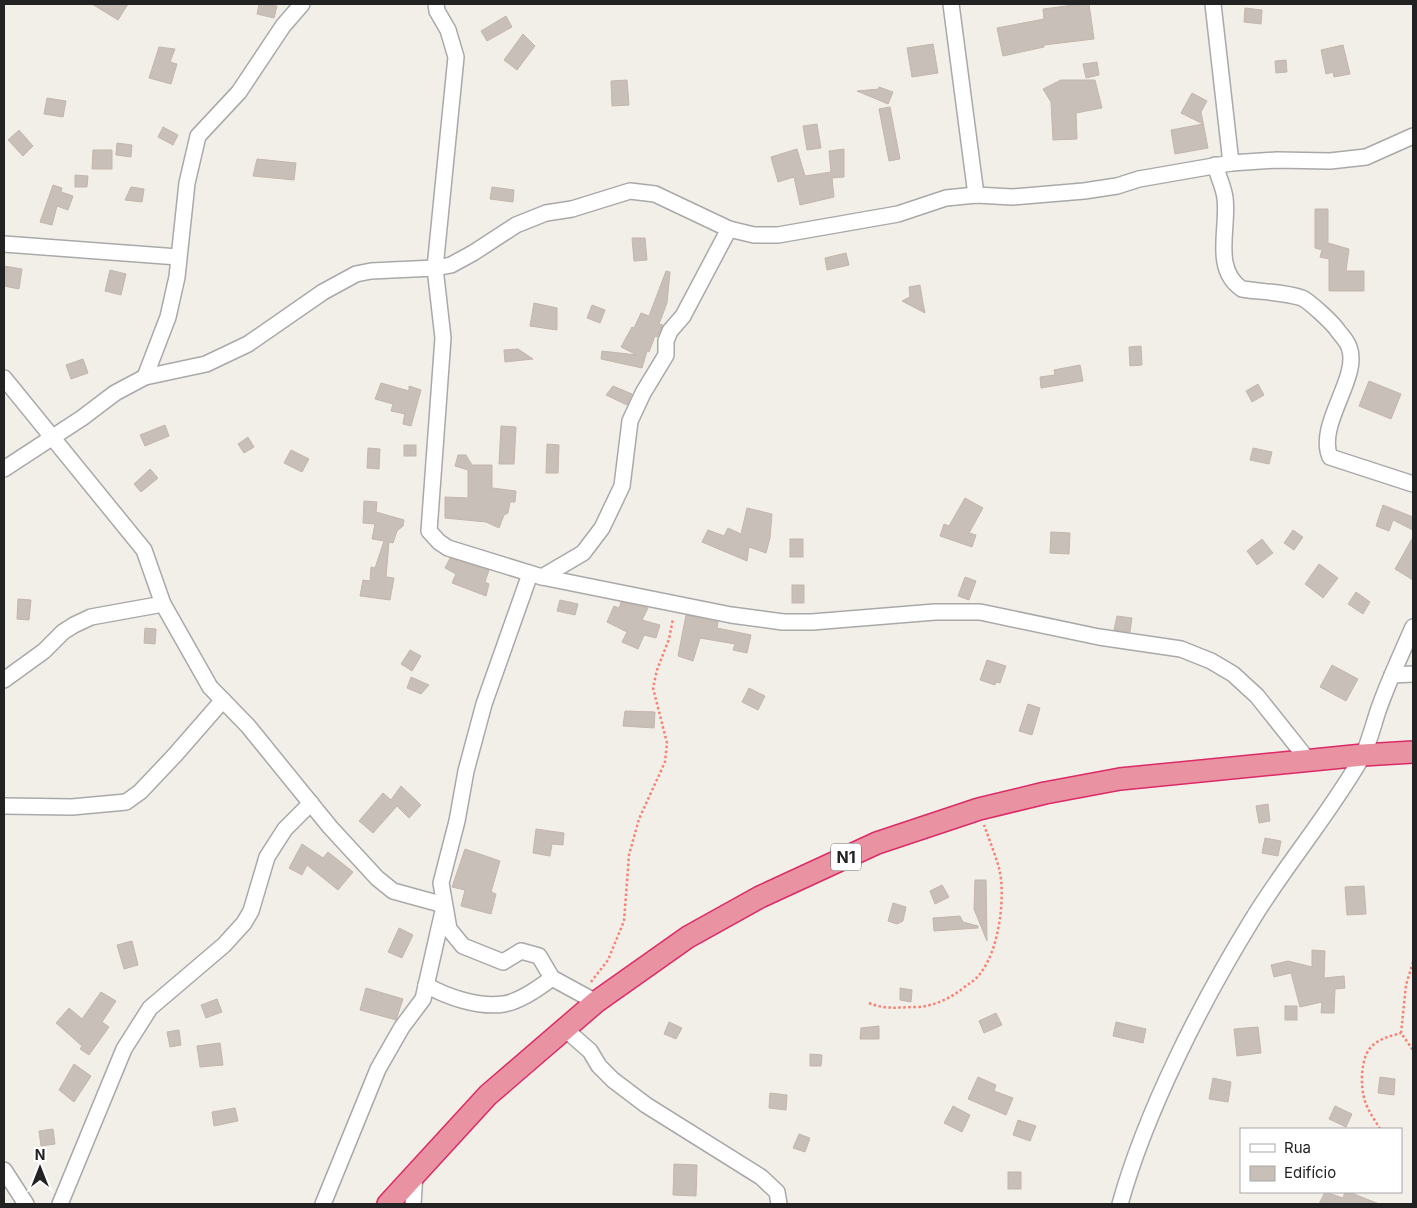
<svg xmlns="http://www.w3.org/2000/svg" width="1417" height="1208" viewBox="0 0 1417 1208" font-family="Inter,sans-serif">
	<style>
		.building { fill: #c7bfb8; stroke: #c4b6ab }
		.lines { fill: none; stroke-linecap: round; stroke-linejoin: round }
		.minor-casing { stroke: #a9a9a9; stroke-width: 18 }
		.highway-casing { stroke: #dc2a67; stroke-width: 24 }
		.path { stroke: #fa8072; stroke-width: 2.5; stroke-dasharray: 2.5 2.5; stroke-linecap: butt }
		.minor { stroke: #fff; stroke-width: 15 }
		.highway { stroke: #e892a2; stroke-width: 21 }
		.labels { text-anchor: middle; stroke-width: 4; stroke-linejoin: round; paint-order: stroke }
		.shield { fill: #fff; stroke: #646464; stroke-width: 1 }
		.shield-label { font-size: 16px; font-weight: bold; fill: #222 }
	</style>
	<rect width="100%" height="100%" fill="#f2efe9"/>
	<!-- building -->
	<g class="building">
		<path d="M92,4H128L118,20Z"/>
		<path d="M259,4L277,6L274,18L257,14Z"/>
		<path d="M1082,4H1089L1094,39L1044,45V47L1003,56L997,28L1044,19L1043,9Z"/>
		<path d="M1245,8L1262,10L1261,24L1244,22Z"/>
		<path d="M506,16L512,27L487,41L481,31Z"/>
		<path d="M523,34L535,46L517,70L504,60Z"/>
		<path d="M933,44L938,73L912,77L907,48Z"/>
		<path d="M1343,45L1350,74L1334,77L1333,72L1326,74L1321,50Z"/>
		<path d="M159,47L175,49L170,62L177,64L171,84L149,78Z"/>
		<path d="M1286,60L1287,72L1276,73L1275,61Z"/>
		<path d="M1097,62L1099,75L1086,78L1083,64Z"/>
		<path d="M627,80L629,105L612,106L611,81Z"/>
		<path d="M1061,80H1095L1102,108L1076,113L1077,139L1053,140L1051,102L1043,89Z"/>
		<path d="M879,87L893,92L888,104L857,91L879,89Z"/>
		<path d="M1192,93L1207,101L1201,112L1208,148L1175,154L1171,130L1203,124L1181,113Z"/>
		<path d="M47,98L66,101L63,117L44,114Z"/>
		<path d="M890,107L900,159L889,161L879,109Z"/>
		<path d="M817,124L821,148L807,150L803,126Z"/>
		<path d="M163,127L178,135L173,145L158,137Z"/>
		<path d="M19,130L33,146L23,156L8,140Z"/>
		<path d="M117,143L132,145L131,157L116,155Z"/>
		<path d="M797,149L805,176L831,172L829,151L844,149V177L832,178L834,197L800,205L794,177L778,182L771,157Z"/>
		<path d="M93,150H112V169H92Z"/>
		<path d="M257,159L296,163L294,180L253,176Z"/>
		<path d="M75,175L88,176L87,187H75Z"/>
		<path d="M53,185L62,188L61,192L73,196L68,210L57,206L52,225L40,222Z"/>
		<path d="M131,187L144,189L142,202L125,200Z"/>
		<path d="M492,187L514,190L513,202L490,199Z"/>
		<path d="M1315,209H1328V243L1349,249L1346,271H1364V291H1329V259L1320,257L1322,250L1315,248Z"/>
		<path d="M632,238H645L647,260L634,261Z"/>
		<path d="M846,253L849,265L827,270L825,258Z"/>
		<path d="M4,266L22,269L19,289L4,286Z"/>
		<path d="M110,270L126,274L121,295L105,291Z"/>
		<path d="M666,271L670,272L667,303L659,324L663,325L657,337L655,336L649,352L647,351L642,368L601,359L602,351L637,355L621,347L632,327L634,328L641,313L649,316Z"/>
		<path d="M920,285L923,303L925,313L902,301L910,297L909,287Z"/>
		<path d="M534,303L557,308V330L530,326Z"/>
		<path d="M592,305L605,310L600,323L587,318Z"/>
		<path d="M1141,346L1142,365L1130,366L1129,347Z"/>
		<path d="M518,349L533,359L505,362L504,350Z"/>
		<path d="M83,359L88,373L71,379L66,365Z"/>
		<path d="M1080,365L1083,381L1041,388L1040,377L1055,375L1054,370Z"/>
		<path d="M1369,381L1401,394L1391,419L1359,406Z"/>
		<path d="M381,383L409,391V386L421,390L411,426L403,424L405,412V414L391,411L393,404L375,399Z"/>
		<path d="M1258,384L1264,395L1252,402L1246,391Z"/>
		<path d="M613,386L632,394L627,405L606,395Z"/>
		<path d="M165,425L169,436L145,446L140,435Z"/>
		<path d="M501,426L516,427L514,464H499Z"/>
		<path d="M248,437L254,447L244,453L238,444Z"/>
		<path d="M547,444L559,445L558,473H546Z"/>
		<rect x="404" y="445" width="12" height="11"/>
		<path d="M368,448L380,449L379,469L367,468Z"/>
		<path d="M1253,448L1272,452L1269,464L1250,460Z"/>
		<path d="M291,450L309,459L302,472L284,463Z"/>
		<path d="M458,455H466L472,465H492V488L516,491L515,502H510L508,513L504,515L499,528L486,522L445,518V497L468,498V470L455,466Z"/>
		<path d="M150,469L158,478L141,492L134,484Z"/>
		<path d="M965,498L983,508L969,533L976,535L972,547L940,536L944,524L949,526Z"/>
		<path d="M364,501L377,502L376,512L404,520L403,526L397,531L393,543L389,542L386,577L394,578L390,600L360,596L363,580L370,581L371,567L375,568L384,541L372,539L375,524L363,523Z"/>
		<path d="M1383,505L1413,517V530L1393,520L1389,531L1376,526Z"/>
		<path d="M747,508L772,514L770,538L766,553L749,547L747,561L702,542L708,530L724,536L728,528L741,534Z"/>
		<path d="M1293,530L1303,537L1294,550L1284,543Z"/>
		<path d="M1051,532L1070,533L1069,554L1050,553Z"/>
		<path d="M1413,537V580L1395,569Z"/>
		<rect x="790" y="539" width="13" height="18"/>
		<path d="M1262,539L1273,553L1257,565L1247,551Z"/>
		<path d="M450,558L489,570L485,582L489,584L486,596L452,583L456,574L445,568Z"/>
		<path d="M1319,564L1338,578L1323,598L1305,584Z"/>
		<path d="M965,577L976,581L969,600L958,596Z"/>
		<rect x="792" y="585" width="12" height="18"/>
		<path d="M1356,592L1370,602L1363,614L1348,604Z"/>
		<path d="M18,599L31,600L29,620L17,619Z"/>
		<path d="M560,600L578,604L575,615L557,611Z"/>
		<path d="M621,602L648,608L642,620L660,625L656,638L644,635L638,649L622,642L627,632L607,622L614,606L619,608Z"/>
		<path d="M686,615L718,622L717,628L751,635L747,653L733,650L735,644L700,638L693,661L678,656Z"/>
		<path d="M1117,616L1132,618L1130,632L1114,630Z"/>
		<path d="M145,628L156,629L155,644L144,643Z"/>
		<path d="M410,650L421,656L412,671L401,664Z"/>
		<path d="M987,660L1006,666L1000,683L996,682L995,685L980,680Z"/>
		<path d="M1332,665L1358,679L1346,701L1320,687Z"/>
		<path d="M411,677L429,685L421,694L407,688Z"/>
		<path d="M749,688L765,696L758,710L742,702Z"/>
		<path d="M1028,704L1040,708L1032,735L1019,731Z"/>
		<path d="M625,711L655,712L654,728L623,726Z"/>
		<path d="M401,786L421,805L409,818L397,806L373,833L359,821L383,793L391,800Z"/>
		<path d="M1268,804L1270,821L1259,823L1256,806Z"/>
		<path d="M536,829L564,833L563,845L552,844L550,856L533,853Z"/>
		<path d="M1265,838L1281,841L1278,856L1262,853Z"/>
		<path d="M302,844L323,858L328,852L353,872L338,890L307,865L302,875L289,868Z"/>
		<path d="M465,849L500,861L491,892L496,894L491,914L461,906L465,890L452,887Z"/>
		<path d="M975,880H986L987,941L974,909Z"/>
		<path d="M942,885L949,897L935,904L930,891Z"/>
		<path d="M1364,886L1366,914L1347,915L1345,887Z"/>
		<path d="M893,903L906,907L903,921L897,924L888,921Z"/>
		<path d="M960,916L963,922L978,926V928L934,931L933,918Z"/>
		<path d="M399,928L413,935L402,958L388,952Z"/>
		<path d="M132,941L138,965L124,969L117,945Z"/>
		<path d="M1312,950L1325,951L1324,978L1344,976L1345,988L1335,989L1334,1013H1321L1322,1002L1300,1007L1291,973L1274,977L1271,965L1288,961L1312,967Z"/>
		<path d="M366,988L403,999L396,1020L360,1010Z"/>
		<path d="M900,988L912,990L911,1002L900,1000Z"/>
		<path d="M101,992L116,1001L102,1022L109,1027L89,1055L80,1049L82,1046L56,1023L69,1008L82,1019Z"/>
		<path d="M217,999L222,1012L206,1018L201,1005Z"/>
		<rect x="1285" y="1006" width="12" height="14"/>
		<path d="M996,1013L1002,1025L984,1033L979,1021Z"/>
		<path d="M669,1022L682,1028L676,1039L664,1034Z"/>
		<path d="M1116,1022L1146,1029L1143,1043L1113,1036Z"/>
		<path d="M879,1026V1039H860L861,1028Z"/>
		<path d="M1258,1027L1261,1053L1237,1056L1234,1029Z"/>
		<path d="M179,1030L181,1045L170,1047L167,1032Z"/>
		<path d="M220,1043L223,1065L200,1067L197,1046Z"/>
		<path d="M810,1054L822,1055L821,1066H810Z"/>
		<path d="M74,1064L91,1076L74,1102L59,1090Z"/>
		<path d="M978,1077L996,1085L994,1091L1013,1098L1006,1115L968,1099Z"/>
		<path d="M1380,1077L1395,1079L1394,1095L1378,1093Z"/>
		<path d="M1213,1078L1231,1082L1228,1102L1209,1099Z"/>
		<path d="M770,1093L787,1095L786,1110L769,1108Z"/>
		<path d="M953,1106L970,1115L962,1132L944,1123Z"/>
		<path d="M1335,1106L1352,1114L1346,1127L1329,1119Z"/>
		<path d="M235,1108L238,1121L214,1126L212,1112Z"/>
		<path d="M1018,1120L1036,1126L1030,1141L1013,1135Z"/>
		<path d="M53,1129L55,1144L41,1146L39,1131Z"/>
		<path d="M799,1134L810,1138L805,1152L793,1148Z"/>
		<path d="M674,1164L697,1165L696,1196L673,1195Z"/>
		<rect x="1008" y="1172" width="13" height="17"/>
		<path d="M1325,1192L1343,1198L1345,1192H1349L1379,1204H1319Z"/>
	</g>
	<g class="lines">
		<!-- minor casing -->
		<g class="minor-casing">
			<g id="minor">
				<path d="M436,4L437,11L448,30L456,57L435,268L443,338L429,531L439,542L448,548L542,577L731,615L783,622H812L935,612H980L1099,637L1181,649L1211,661L1233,674L1257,696L1308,760"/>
				<path d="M951,4L976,195"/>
				<path d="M1213,4L1231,163"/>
				<path d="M1215,165C1218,176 1224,188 1225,198C1229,228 1212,269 1242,289C1261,292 1284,292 1302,298C1309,301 1334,324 1338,331C1342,336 1347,341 1349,347C1361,377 1316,424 1330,457L1413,484"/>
				<path d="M4,244L178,257"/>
				<path d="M145,377L168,317L177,277L187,183L198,136L239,92L283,26L302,4"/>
				<path d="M4,378L144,550L163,604L210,687L248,726L330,827L377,878L393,891L444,905"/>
				<path d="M4,469L82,418L115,393L145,377L206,364L248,344L323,292L356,274L371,271L435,268L451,265L473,253L516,225L546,213L572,209L630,191L655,194L729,229L754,235H778L898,214L946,198L976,195L1012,197L1084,191L1117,186L1139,179L1231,163L1277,160L1330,161L1366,157L1413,136"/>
				<path d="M530,574L484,704L466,771L457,821L441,883L449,929L463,946L503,962L521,951L539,956L552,978L596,1002"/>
				<path d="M542,577L583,553L602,528L622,486L630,421L643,393L666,355V341L670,331L683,316L729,229"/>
				<path d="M1392,675L1413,674"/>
				<path d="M4,680L44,651L63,632L74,625L91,617L163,604"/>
				<path d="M4,806L72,807L126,802L140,792L175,755L223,700"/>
				<path d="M426,985C447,997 479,1008 504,1004C521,1001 539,988 552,978"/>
				<path d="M565,1029L590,1051L599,1066L613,1080L646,1105L761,1177L777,1192L779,1204"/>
				<path d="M4,1170L26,1204"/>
				<path d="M60,1204L124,1049L150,1008L224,945L244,923L251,911L267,857L285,829L311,803"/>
				<path d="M323,1204L378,1069L402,1027L423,999L443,911"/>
				<path d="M413,1204L415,1174"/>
				<path d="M1120,1204C1146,1111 1201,1003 1252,920C1286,864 1329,815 1362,757C1369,743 1373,726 1378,711C1388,682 1401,655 1413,627"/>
			</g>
		</g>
		<!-- highway casing -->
		<g class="highway-casing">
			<path id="highway" d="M388,1204L488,1095L596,1002L688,937L760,897L877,843L979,809L1045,793L1120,779L1363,755L1413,752"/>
		</g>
		<!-- path -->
		<g class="path">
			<path d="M1413,962L1406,985L1401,1033L1413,1050"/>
			<path d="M591,982L608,960L624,921L629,855L639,819L665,762L667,743L653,688L657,670L669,639L673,619"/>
			<path d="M869,1003C885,1010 900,1007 917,1007C934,1006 949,999 962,989C970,983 977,979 982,971C999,948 1006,896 999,868C995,854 989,839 984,825"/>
			<path d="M1380,1129C1375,1120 1368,1111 1365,1101C1360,1087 1360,1056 1373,1045C1381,1038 1391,1036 1401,1033"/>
		</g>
		<!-- minor -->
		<use href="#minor" class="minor"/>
		<!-- highway -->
		<use href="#highway" class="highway"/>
	</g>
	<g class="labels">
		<!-- shield labels -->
		<rect class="shield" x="831" y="843.5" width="30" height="27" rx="4"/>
		<g class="shield-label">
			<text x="846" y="863">N1</text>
		</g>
	</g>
	<!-- border -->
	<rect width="1417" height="1208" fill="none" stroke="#222222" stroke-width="10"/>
	<!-- legend -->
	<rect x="1240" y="1128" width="162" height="65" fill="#ffffff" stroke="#a7a7a7"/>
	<rect x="1250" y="1144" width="25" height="8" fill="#ffffff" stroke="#a7a7a7"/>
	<text x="1284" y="1153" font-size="15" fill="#222222">Rua</text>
	<rect x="1250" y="1166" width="25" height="15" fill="#c7bfb8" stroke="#a7a7a7"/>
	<text x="1284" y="1178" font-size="15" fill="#222222">Edifício</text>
	<!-- north arrow -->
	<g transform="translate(40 1168)" stroke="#ffffff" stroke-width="4" paint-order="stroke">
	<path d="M0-4L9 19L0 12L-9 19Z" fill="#222222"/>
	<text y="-8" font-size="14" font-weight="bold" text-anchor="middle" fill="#222222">N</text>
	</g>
</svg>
